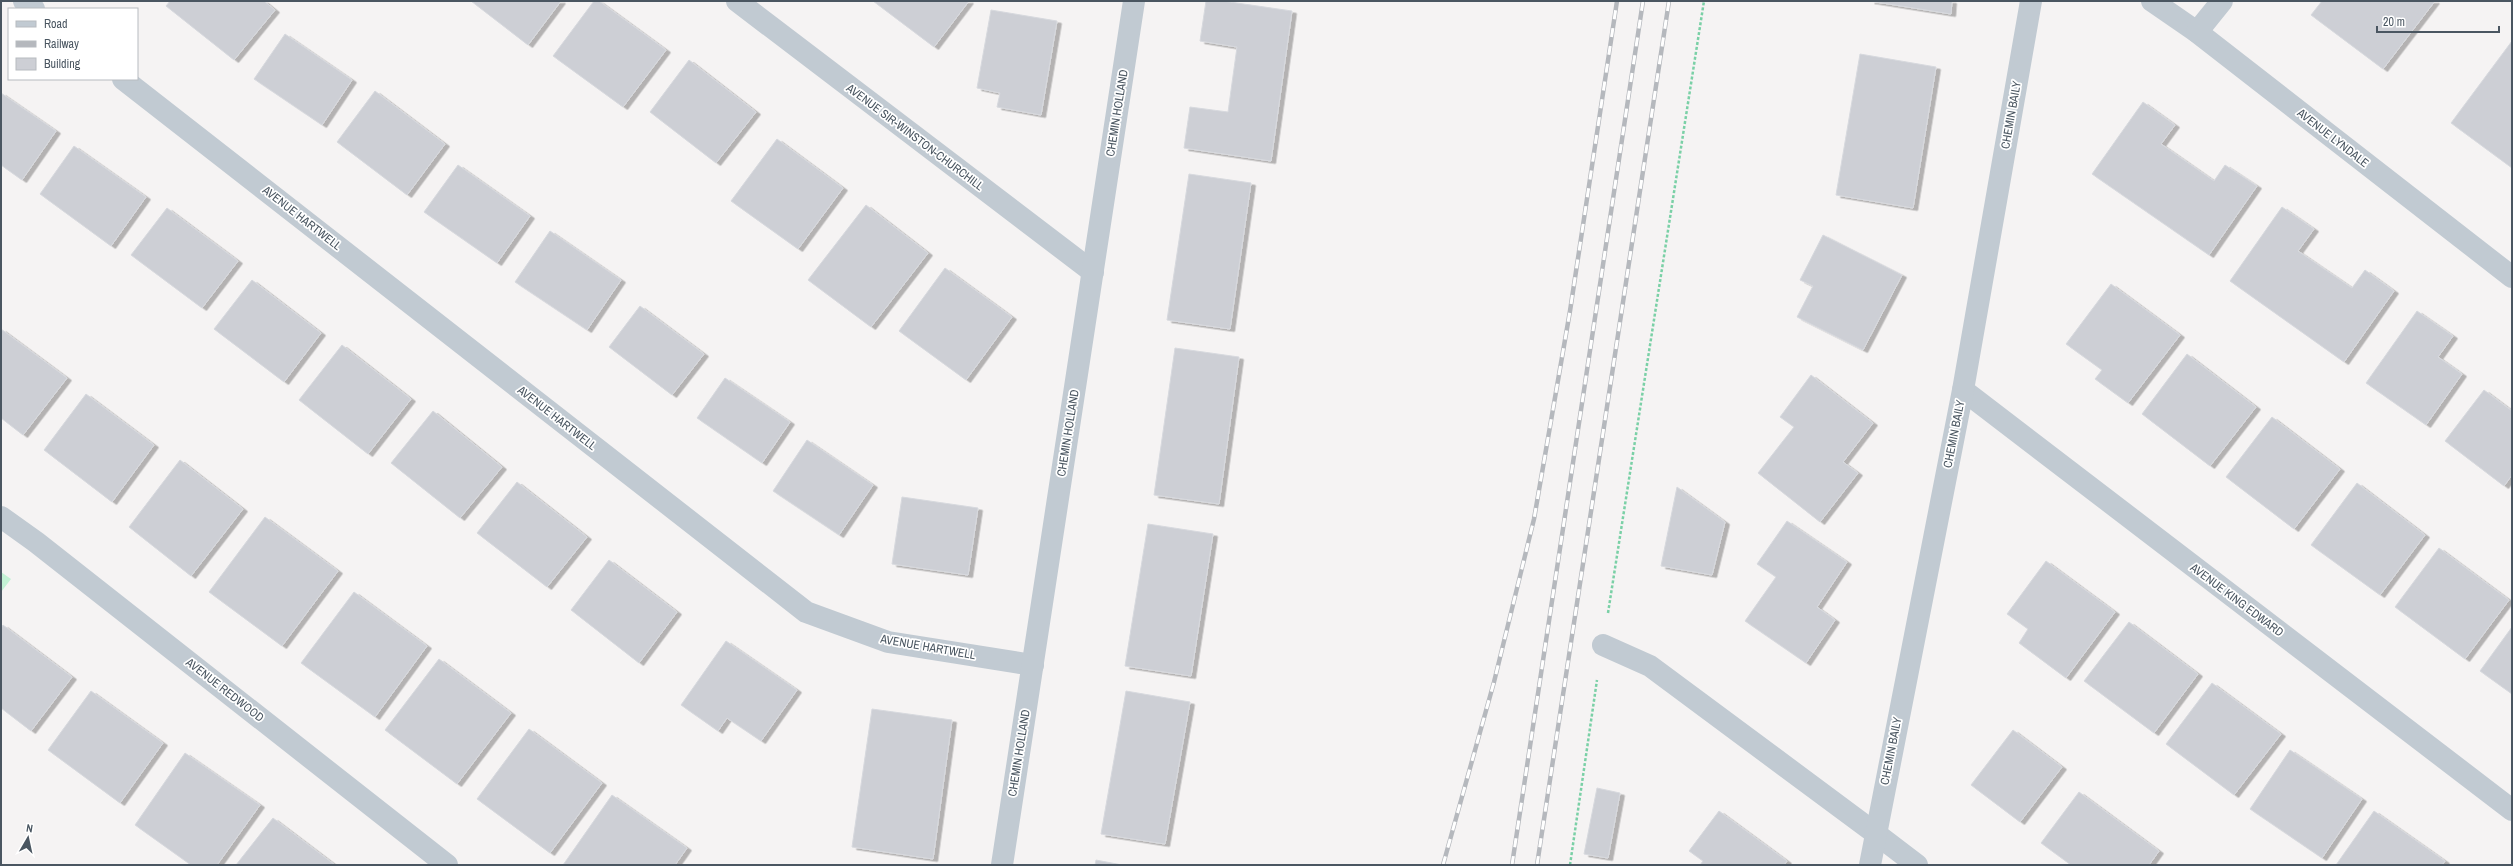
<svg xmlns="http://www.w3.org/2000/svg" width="2513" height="866" viewBox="0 0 2513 866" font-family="'Archivo Narrow',sans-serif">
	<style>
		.green { fill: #c3f1d5 }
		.building { fill: #cdcfd5; stroke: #d7d9de; filter: url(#shadow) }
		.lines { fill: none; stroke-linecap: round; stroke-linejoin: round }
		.path { stroke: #7ad0a6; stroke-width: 2.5; stroke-dasharray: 3 2; stroke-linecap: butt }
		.lane { stroke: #c1cad2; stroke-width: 22 }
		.street { stroke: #c1cad2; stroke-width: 22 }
		.rail-casing { stroke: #b5b8bd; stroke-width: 4.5 }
		.rail { stroke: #fff; stroke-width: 3; stroke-dasharray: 9; stroke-linecap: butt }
		.labels { text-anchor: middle; stroke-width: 3.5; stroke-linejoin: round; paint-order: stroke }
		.street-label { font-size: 12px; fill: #4a5661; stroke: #fff }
	</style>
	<defs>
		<filter id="shadow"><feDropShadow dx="4.5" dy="2.5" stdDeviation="0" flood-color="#0004"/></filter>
	</defs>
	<rect width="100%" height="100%" fill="#f5f3f3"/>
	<!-- green -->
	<path class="green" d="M1,572L11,579L1,592Z"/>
	<!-- building -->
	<g class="building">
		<path d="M170,1H264L275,10L234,60L166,6Z"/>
		<path d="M471,1H561L528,45Z"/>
		<path d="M594,1H599L666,50L623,107L553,56Z"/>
		<path d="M873,1H969L934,47Z"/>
		<path d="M1206,1H1223L1292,11L1271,161L1184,148L1190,107L1228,112L1237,47L1200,41Z"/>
		<path d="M1870,1H1952L1951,14Z"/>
		<path d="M2322,1H2435L2383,69L2311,15Z"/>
		<path d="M991,10L1057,21L1041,115L997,107L1000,93L977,88Z"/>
		<path d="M285,34L352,80L322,125L254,79Z"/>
		<path d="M2512,41V168L2451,123Z"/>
		<path d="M1860,54L1936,67L1913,208L1836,195Z"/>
		<path d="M689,60L756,112L716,163L650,112Z"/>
		<path d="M375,91L445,144L407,195L337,142Z"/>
		<path d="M1,93L56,131L22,180L1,165Z"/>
		<path d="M2143,102L2175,125L2161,144L2214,181L2225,165L2257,186L2209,255L2092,174Z"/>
		<path d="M777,139L843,188L798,249L731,201Z"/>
		<path d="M74,146L146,197L111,246L40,194Z"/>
		<path d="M458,165L530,216L497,263L424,212Z"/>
		<path d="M1189,174L1251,183L1230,329L1167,320Z"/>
		<path d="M866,205L928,253L871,327L808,280Z"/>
		<path d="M2282,207L2314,229L2298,251L2352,288L2365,270L2394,291L2344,362L2230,281Z"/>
		<path d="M167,208L238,261L202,308L131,255Z"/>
		<path d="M550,231L621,280L587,330L515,282Z"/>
		<path d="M1823,235L1902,275L1863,350L1797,317L1813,286L1800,280Z"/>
		<path d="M945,268L1012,317L966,380L899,331Z"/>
		<path d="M252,280L321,333L284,382L214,329Z"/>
		<path d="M2111,284L2180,335L2128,403L2095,379L2102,370L2066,344Z"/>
		<path d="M640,306L704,354L672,395L609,347Z"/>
		<path d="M2417,311L2453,336L2438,357L2462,374L2426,425L2366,383Z"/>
		<path d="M1,329L67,378L23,435L1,418Z"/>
		<path d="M342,345L411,399L368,454L299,400Z"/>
		<path d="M1175,348L1239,357L1219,504L1154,495Z"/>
		<path d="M2187,354L2256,407L2210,466L2142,414Z"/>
		<path d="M1811,375L1873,423L1843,462L1858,473L1820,522L1758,473L1794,427L1780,417Z"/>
		<path d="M725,378L790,422L762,463L697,418Z"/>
		<path d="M2484,390L2512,411V475L2504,486L2445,441Z"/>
		<path d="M86,394L154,445L112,502L44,450Z"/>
		<path d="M433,411L502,467L460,518L391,463Z"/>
		<path d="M2272,417L2340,469L2294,529L2226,477Z"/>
		<path d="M807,440L873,485L839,535L773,491Z"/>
		<path d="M180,460L243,509L191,576L129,527Z"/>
		<path d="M517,482L587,537L547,587L477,533Z"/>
		<path d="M2357,483L2425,535L2380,595L2311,545Z"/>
		<path d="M1677,487L1725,522L1712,575L1661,566Z"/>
		<path d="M902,497L978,508L968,575L892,564Z"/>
		<path d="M265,517L338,571L282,646L209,592Z"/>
		<path d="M1787,521L1847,562L1817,607L1835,620L1806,663L1745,621L1776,577L1757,564Z"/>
		<path d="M1148,524L1213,534L1191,676L1125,666Z"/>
		<path d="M2439,548L2509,600L2465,659L2395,607Z"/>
		<path d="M609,560L677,612L639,663L571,610Z"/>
		<path d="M2046,561L2115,612L2066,678L2019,643L2028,629L2007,614Z"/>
		<path d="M354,592L427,646L375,717L301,663Z"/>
		<path d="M2129,622L2198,674L2154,733L2084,681Z"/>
		<path d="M3,625L72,677L31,731L1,708V628Z"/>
		<path d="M2512,627V694L2480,671Z"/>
		<path d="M726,641L797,690L761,741L727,718L718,731L681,705Z"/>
		<path d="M439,659L511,713L457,784L385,730Z"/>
		<path d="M2212,683L2281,734L2234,795L2166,744Z"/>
		<path d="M91,691L163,743L120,803L48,750Z"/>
		<path d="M1126,691L1190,702L1165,844L1101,834Z"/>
		<path d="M872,709L952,720L933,859L852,847Z"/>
		<path d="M529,729L602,783L550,853L477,799Z"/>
		<path d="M2013,730L2062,767L2020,822L1971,785Z"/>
		<path d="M2290,750L2362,799L2322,858L2250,809Z"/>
		<path d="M185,753L260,805L217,865H191L135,825Z"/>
		<path d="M1597,788L1620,793L1608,858L1584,854Z"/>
		<path d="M2079,792L2159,851L2149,865H2071L2041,843Z"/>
		<path d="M612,795L687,848L675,865H563Z"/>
		<path d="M1719,811L1787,861L1784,865H1700L1703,861L1689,851Z"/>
		<path d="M2374,811L2445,861L2442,865H2336Z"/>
		<path d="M273,818L335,865H236Z"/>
		<path d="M1096,860L1122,865H1095Z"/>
	</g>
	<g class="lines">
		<!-- path -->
		<g class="path">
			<path d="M1608,613L1704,1"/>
			<path d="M1570,865L1597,680"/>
		</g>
		<!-- lane -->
		<path class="lane" d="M1603,645L1650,666L1875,833"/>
		<!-- street -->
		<g class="street">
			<path d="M24,1L34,9"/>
			<path d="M737,1L1093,272"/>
			<path d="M2152,1L2197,32L2512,277"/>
			<path d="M2197,32L2222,1"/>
			<path d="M123,79L806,612L888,642L1033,665"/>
			<path d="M1963,390L2512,810"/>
			<path d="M1,517L36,542L447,865"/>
			<path d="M1875,833L1917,865"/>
			<path d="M1002,865L1134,1"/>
			<path d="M1870,865L1963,390L2031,1"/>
		</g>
		<!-- rail casing -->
		<g class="rail-casing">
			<g id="rail">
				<path d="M1443,865L1494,682L1534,519L1570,311L1617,1"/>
				<path d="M1512,865L1643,1"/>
				<path d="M1537,865L1669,1"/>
			</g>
		</g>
		<!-- rail -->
		<use href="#rail" class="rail"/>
	</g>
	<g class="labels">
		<!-- street labels -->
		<g class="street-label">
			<text transform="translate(1117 113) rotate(-81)" y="4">CHEMIN HOLLAND</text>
			<text transform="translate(2011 115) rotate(-80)" y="4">CHEMIN BAILY</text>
			<text transform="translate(915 137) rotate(37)" y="4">AVENUE SIR-WINSTON-CHURCHILL</text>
			<text transform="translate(2333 138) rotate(38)" y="4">AVENUE LYNDALE</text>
			<text transform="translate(302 218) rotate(38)" y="4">AVENUE HARTWELL</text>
			<text transform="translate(557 418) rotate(38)" y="4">AVENUE HARTWELL</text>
			<text transform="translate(1068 433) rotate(-81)" y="4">CHEMIN HOLLAND</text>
			<text transform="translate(1954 434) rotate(-79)" y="4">CHEMIN BAILY</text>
			<text transform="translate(2237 600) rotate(37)" y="4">AVENUE KING EDWARD</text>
			<text transform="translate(928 647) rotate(10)" y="4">AVENUE HARTWELL</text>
			<text transform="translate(225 690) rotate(38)" y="4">AVENUE REDWOOD</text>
			<text transform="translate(1891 751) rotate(-79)" y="4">CHEMIN BAILY</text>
			<text transform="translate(1019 753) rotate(-81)" y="4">CHEMIN HOLLAND</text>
		</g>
	</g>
	<!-- border -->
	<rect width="2513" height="866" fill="none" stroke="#4a5661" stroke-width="4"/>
	<!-- legend -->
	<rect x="8" y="8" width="130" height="72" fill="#ffffff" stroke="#b7bbc0"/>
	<rect x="16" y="21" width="20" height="6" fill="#c1cad2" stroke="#b7bbc0"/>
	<text x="44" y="28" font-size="12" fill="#4a5661">Road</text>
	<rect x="16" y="41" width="20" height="6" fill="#b5b8bd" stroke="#b7bbc0"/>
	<text x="44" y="48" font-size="12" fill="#4a5661">Railway</text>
	<rect x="16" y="58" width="20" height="12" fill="#cdcfd5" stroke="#b7bbc0"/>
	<text x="44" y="68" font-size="12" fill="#4a5661">Building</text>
	<!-- north arrow -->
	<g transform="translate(28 838) rotate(9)" stroke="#ffffff" stroke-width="3" paint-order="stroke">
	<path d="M0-3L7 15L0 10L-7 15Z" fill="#4a5661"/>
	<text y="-6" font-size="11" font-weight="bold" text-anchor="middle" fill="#4a5661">N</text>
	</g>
	<!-- scale -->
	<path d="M2377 26v6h122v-6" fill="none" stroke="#4a5661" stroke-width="2"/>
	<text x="2383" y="26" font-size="12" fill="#4a5661" stroke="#ffffff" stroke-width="3" paint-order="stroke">20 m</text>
</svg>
